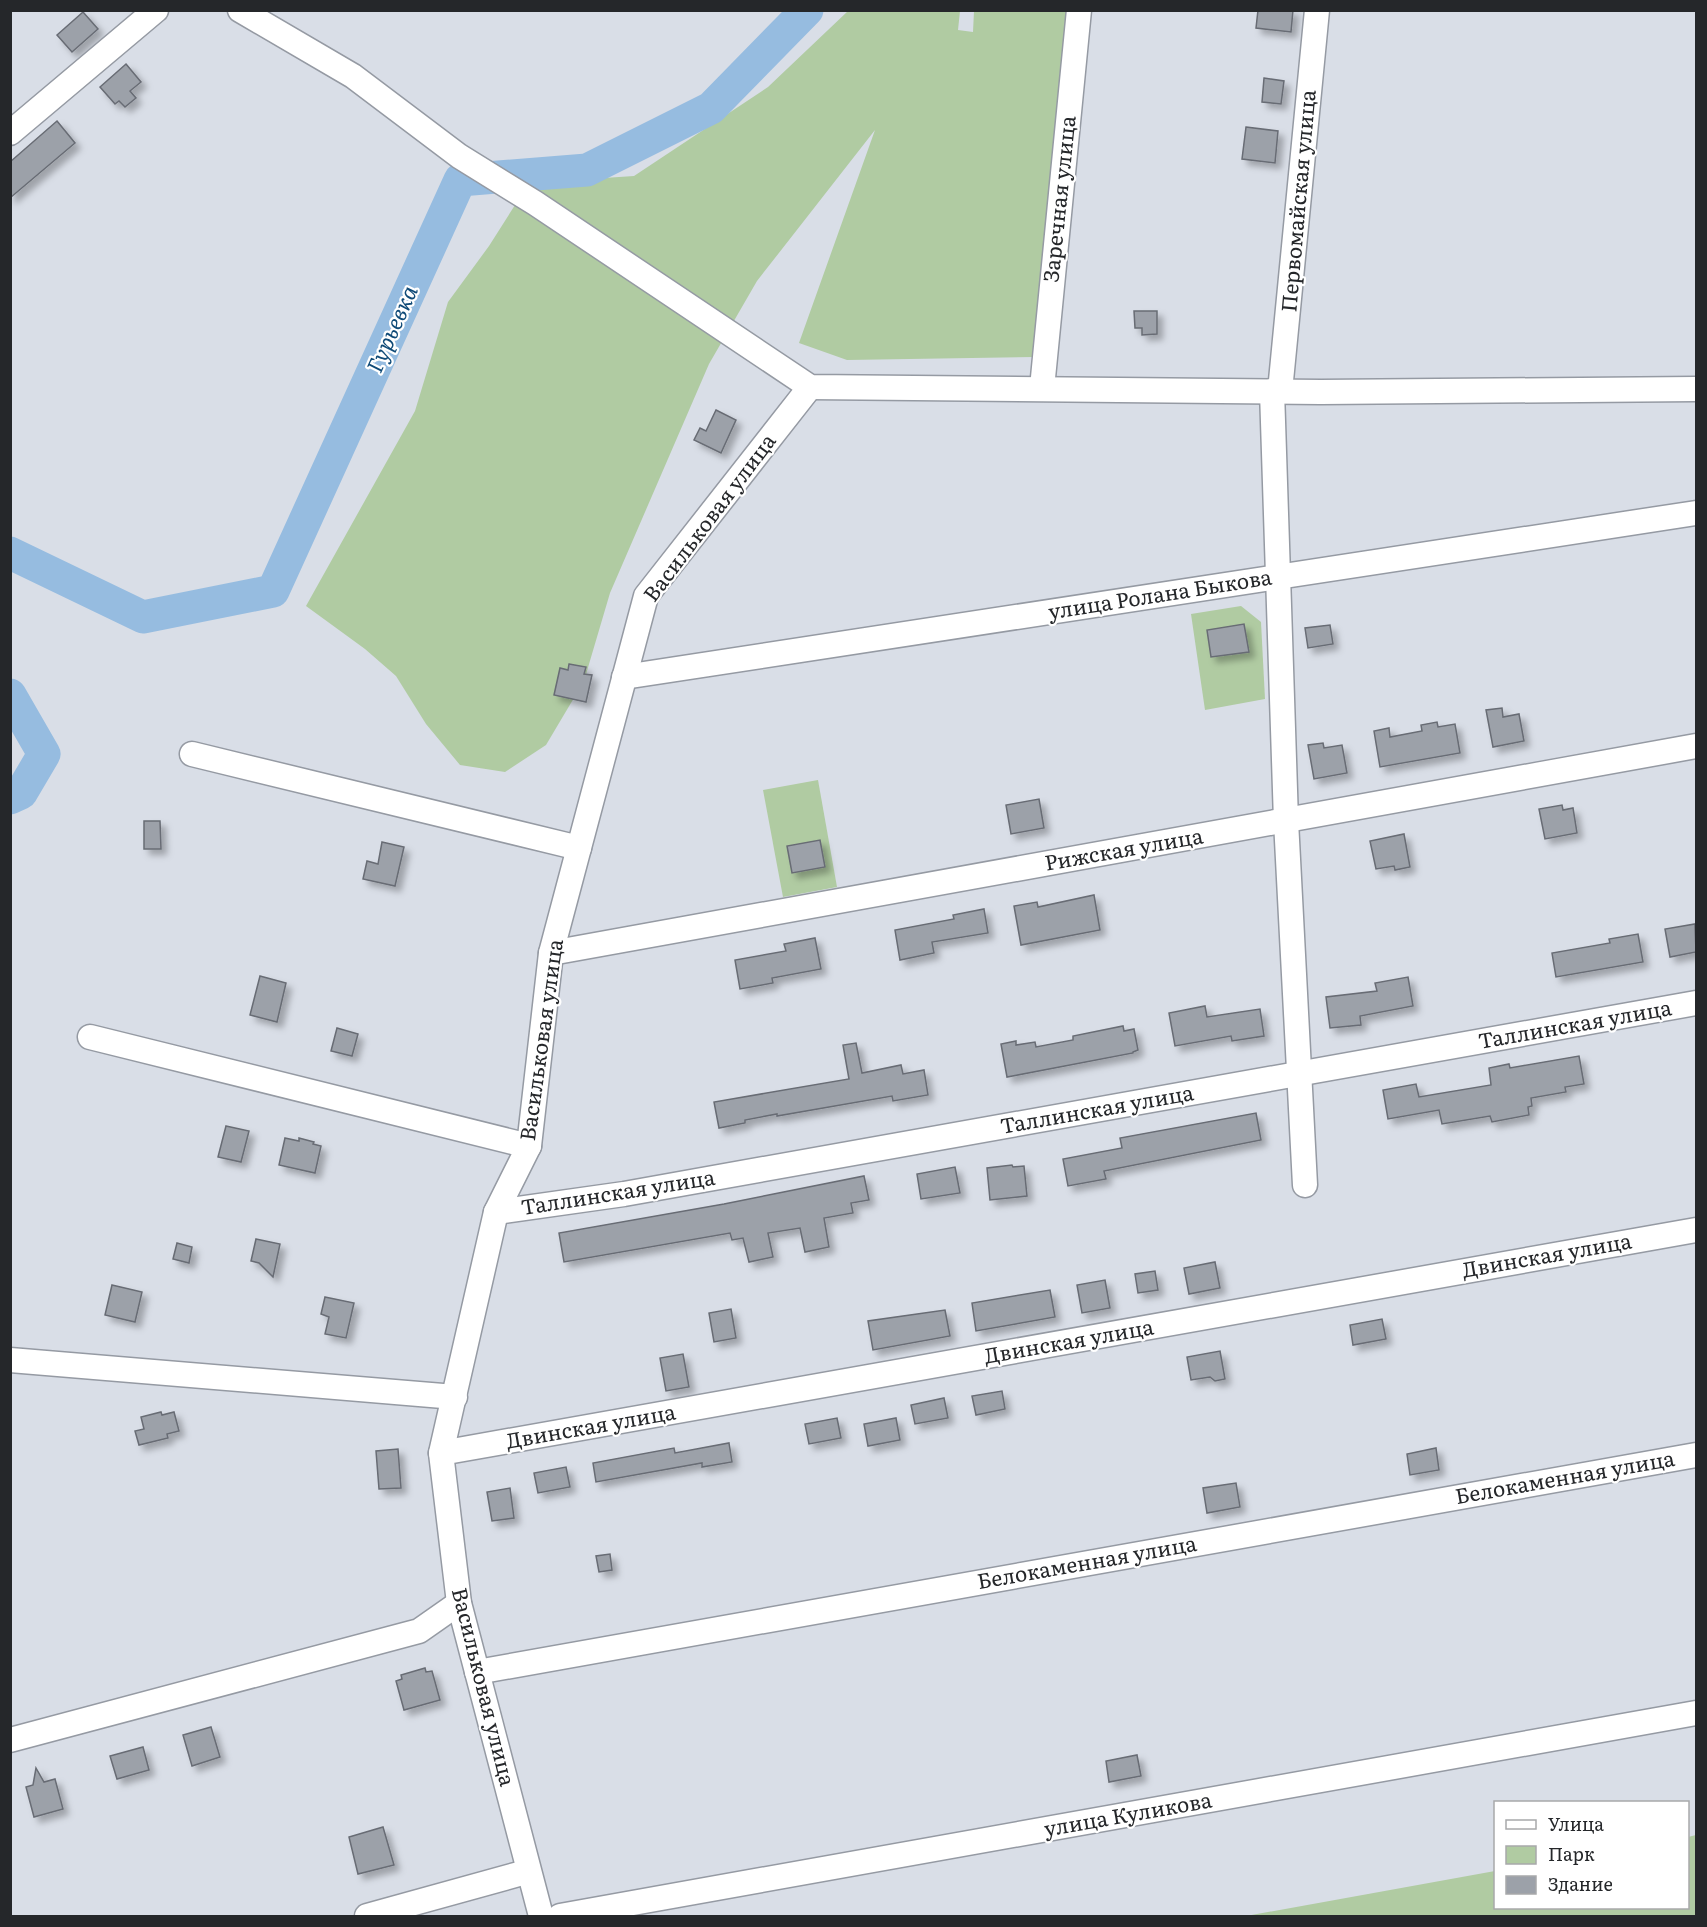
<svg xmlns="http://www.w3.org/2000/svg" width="1707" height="1927" viewBox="0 0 1707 1927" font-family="Literata,serif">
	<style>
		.green { fill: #b0cba2 }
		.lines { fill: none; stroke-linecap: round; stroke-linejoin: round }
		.river { stroke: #96bce0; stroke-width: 33 }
		.building { fill: #9ca1a9; stroke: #686c74; stroke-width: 1.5; filter: url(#shadow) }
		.minor-casing { stroke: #959aa3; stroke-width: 27 }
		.minor { stroke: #fff; stroke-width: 24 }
		.labels { text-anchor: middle; stroke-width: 4.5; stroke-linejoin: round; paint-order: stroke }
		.street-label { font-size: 21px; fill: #25272a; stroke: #fff }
		.water-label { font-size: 22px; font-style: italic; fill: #0f4a77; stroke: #fff }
	</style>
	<defs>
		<filter id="shadow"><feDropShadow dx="5.5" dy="5.5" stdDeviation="3" flood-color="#0004"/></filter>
	</defs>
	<rect width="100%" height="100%" fill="#d9dee7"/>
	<!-- green -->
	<g class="green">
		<path d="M848,11H960L958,30L973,32L974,11H1068L1034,357L847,360L799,343L875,130L757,281L709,364L610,593L584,681L546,745L505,772L460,765L426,724L396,676L365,649L306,606L415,411L448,302L489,246L529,183L634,176L768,87Z"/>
		<path d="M1241,606L1261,622L1265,699L1205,710L1191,614Z"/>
		<path d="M818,780L837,887L783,897L763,790Z"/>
		<path d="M1696,1835V1916H1246L1495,1871L1496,1908H1688V1837Z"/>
	</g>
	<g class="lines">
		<!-- river -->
		<g class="river">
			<path d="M10,553L143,617L273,591L460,180L587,170L711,108L807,10"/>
			<path d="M10,695L44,754L21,793L10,798"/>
		</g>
	</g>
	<!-- building -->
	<g class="building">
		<path d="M1258,10H1293L1291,32L1256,28Z"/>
		<path d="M83,12L98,29L72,52L57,35Z"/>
		<path d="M126,64L141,82L130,91L136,98L125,107L119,101L115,104L100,87Z"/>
		<path d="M1264,78L1284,81L1281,104L1262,102Z"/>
		<path d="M57,121L75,143L10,198V162Z"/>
		<path d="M1246,127L1278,131L1275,163L1242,159Z"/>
		<path d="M1134,311H1157V334L1142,335V328H1135Z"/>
		<path d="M716,410L736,420L721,453L694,440L700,428L706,431Z"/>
		<path d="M1244,624L1249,652L1211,657L1207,630Z"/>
		<path d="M1330,625L1333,644L1308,648L1305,628Z"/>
		<path d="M569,664L586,667L584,674L592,675L586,702L554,695L560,668L568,670Z"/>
		<path d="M1502,708L1503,717L1519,714L1524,741L1493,747L1486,710Z"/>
		<path d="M1437,722L1438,727L1455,724L1460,753L1380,767L1374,731L1389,728L1390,737L1422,731L1421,725Z"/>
		<path d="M1323,743L1324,748L1342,745L1347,773L1314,779L1308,745Z"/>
		<path d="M1039,799L1044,828L1011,834L1006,805Z"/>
		<path d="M1562,805L1563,810L1573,808L1577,833L1545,839L1539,809Z"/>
		<path d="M144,821H160L161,849H144Z"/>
		<path d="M1404,834L1410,867L1395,870L1394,866L1376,869L1370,841Z"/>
		<path d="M820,840L825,867L792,873L787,846Z"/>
		<path d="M382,842L404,847L395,886L363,879L367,861L378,864Z"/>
		<path d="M1094,895L1100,930L1021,945L1014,906L1037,902L1038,907Z"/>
		<path d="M984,909L988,933L932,942L934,953L900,960L895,930L954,919L953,915Z"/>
		<path d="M1695,924L1696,952L1670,957L1665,929Z"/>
		<path d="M1638,934L1643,962L1556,977L1552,953L1610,943L1609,939Z"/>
		<path d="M815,938L821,969L772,978L773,983L740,989L735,960L786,951L784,944Z"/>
		<path d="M260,976L286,983L277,1022L250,1015Z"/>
		<path d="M1408,977L1413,1006L1360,1016L1361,1025L1330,1028L1326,997L1377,991L1375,983Z"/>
		<path d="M1205,1006L1207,1017L1260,1009L1264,1036L1232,1041L1231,1036L1175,1046L1169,1013Z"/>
		<path d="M1123,1026L1124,1031L1134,1029L1138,1050L1133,1052V1053L1007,1077L1001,1044L1016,1041V1045L1035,1042L1036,1047L1073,1040V1036Z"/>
		<path d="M337,1028L358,1034L352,1056L331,1051Z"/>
		<path d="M856,1043L862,1073L901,1065L903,1074L924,1070L928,1095L893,1101L892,1096L777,1116V1114L745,1120V1123L719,1128L714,1102L849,1079L843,1045Z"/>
		<path d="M1579,1056L1584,1084L1565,1087L1566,1092L1531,1098L1532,1106L1528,1107L1529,1115L1492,1122L1490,1116L1442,1124L1439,1110L1388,1119L1383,1090L1416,1084L1419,1097L1491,1085L1489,1068L1509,1064L1510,1068Z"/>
		<path d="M1256,1113L1261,1140L1104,1171L1106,1179L1068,1186L1063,1159L1122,1148L1120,1138Z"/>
		<path d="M226,1126L249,1131L241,1162L218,1157Z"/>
		<path d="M285,1138L299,1141V1138L314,1142L313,1144L321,1146L315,1173L279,1165Z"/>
		<path d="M1012,1165L1013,1167L1024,1166L1027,1196L990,1200L987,1168Z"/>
		<path d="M955,1167L960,1193L921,1199L917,1174Z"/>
		<path d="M864,1176L869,1200L851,1203L853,1213L824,1218L829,1247L805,1252L800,1228L768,1233L773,1257L749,1262L743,1238L732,1240L730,1233L564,1262L559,1233L724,1204Z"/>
		<path d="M256,1239L280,1244L273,1277L259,1263L251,1261Z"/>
		<path d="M177,1243L192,1247L189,1263L173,1259Z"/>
		<path d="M1215,1262L1220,1288L1189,1294L1184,1268Z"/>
		<path d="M1155,1271L1158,1290L1138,1293L1135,1274Z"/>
		<path d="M1105,1280L1110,1308L1082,1313L1077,1285Z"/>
		<path d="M112,1285L142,1292L135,1322L105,1315Z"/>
		<path d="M1050,1290L1055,1317L976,1331L972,1303Z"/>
		<path d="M325,1297L354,1303L346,1338L325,1334L329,1317L321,1314Z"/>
		<path d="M731,1309L736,1338L714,1342L709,1313Z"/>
		<path d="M945,1310L950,1336L873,1350L868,1321Z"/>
		<path d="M1382,1319L1386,1339L1353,1345L1350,1325Z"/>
		<path d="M1220,1351L1225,1379L1215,1381L1210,1377L1191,1380L1187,1357Z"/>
		<path d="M683,1354L689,1387L666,1391L660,1358Z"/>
		<path d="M1002,1391L1005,1409L976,1415L972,1396Z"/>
		<path d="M944,1398L948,1418L915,1424L911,1405Z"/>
		<path d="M161,1412L162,1415L174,1412L179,1431L167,1434L168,1438L139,1445L135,1431L144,1429L141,1417Z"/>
		<path d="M837,1418L841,1438L809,1444L805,1424Z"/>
		<path d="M896,1418L900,1440L868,1446L864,1424Z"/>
		<path d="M729,1443L732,1462L702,1467V1463L596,1482L593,1463L674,1448L675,1453Z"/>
		<path d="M1436,1448L1439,1470L1410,1475L1407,1454Z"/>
		<path d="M398,1449L401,1488L379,1489L376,1451Z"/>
		<path d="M566,1467L570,1487L538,1493L534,1473Z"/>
		<path d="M1236,1483L1240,1507L1207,1513L1203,1488Z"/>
		<path d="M510,1488L514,1518L492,1521L487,1492Z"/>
		<path d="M610,1554L612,1570L599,1572L596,1556Z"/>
		<path d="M425,1668L426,1672L432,1671L440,1700L404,1710L396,1681L402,1679L401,1675Z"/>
		<path d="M211,1727L220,1757L192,1766L183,1735Z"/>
		<path d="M143,1747L149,1770L117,1779L110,1756Z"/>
		<path d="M1137,1755L1141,1776L1109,1782L1106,1761Z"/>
		<path d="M36,1768L44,1782L55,1779L63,1809L34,1817L26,1787L33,1785Z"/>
		<path d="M383,1827L394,1865L358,1874L349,1837Z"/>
	</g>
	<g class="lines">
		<!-- minor casing -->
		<g class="minor-casing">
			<g id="minor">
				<path d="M240,10L353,76L459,156L535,203L810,387L1321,392L1696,389"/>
				<path d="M10,133L156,10"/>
				<path d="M1042,388L1079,10"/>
				<path d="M1272,391L1286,821L1305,1185"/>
				<path d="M1280,391L1317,10"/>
				<path d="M624,677L1696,513"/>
				<path d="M192,754L579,848"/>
				<path d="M551,953L1696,746"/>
				<path d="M90,1037L529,1146"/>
				<path d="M496,1212L624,1194L1696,1003"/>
				<path d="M10,1360L455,1397"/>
				<path d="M441,1453L1696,1230"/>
				<path d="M477,1672L1696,1455"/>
				<path d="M10,1740L419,1631L459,1603"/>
				<path d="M367,1916L526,1872"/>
				<path d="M541,1916L459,1603L441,1453L496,1212L529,1146L551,953L646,596L810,387"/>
				<path d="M560,1916L1696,1713"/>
			</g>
		</g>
		<!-- minor -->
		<use href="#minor" class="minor"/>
	</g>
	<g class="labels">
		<!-- street labels -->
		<g class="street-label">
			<text transform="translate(1060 199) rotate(-84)" y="7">Заречная улица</text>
			<text transform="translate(1299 201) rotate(-85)" y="7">Первомайская улица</text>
			<text transform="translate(710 518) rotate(-53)" y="7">Васильковая улица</text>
			<text transform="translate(1160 595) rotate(-9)" y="7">улица Ролана Быкова</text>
			<text transform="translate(1124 850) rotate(-10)" y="7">Рижская улица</text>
			<text transform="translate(1575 1025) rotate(-10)" y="7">Таллинская улица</text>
			<text transform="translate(542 1040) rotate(-82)" y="7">Васильковая улица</text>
			<text transform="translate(1097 1110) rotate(-10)" y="7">Таллинская улица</text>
			<text transform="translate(618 1193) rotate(-9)" y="7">Таллинская улица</text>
			<text transform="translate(1547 1256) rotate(-10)" y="7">Двинская улица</text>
			<text transform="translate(1069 1342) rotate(-10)" y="7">Двинская улица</text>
			<text transform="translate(591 1427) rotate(-10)" y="7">Двинская улица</text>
			<text transform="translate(1565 1478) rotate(-10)" y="7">Белокаменная улица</text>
			<text transform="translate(1087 1563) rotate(-10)" y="7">Белокаменная улица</text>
			<text transform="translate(483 1687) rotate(76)" y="7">Васильковая улица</text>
			<text transform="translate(1128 1815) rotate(-10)" y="7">улица Куликова</text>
		</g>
		<!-- water labels -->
		<g class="water-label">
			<text transform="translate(392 329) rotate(-66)" y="8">Гурьевка</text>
		</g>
	</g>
	<!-- border -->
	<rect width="1707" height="1927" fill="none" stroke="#25272a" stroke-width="24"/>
	<!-- legend -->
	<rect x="1494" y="1801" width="195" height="108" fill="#ffffff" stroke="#a8a9aa" stroke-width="1.5"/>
	<rect x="1506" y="1820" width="30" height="9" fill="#ffffff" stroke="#a8a9aa" stroke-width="1.5"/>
	<text x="1548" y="1831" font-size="18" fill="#25272a">Улица</text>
	<rect x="1506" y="1846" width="30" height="18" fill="#b0cba2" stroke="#a8a9aa" stroke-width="1.5"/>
	<text x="1548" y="1861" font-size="18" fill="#25272a">Парк</text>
	<rect x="1506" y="1876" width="30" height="18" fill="#9ca1a9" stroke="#a8a9aa" stroke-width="1.5"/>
	<text x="1548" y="1891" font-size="18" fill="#25272a">Здание</text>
</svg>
